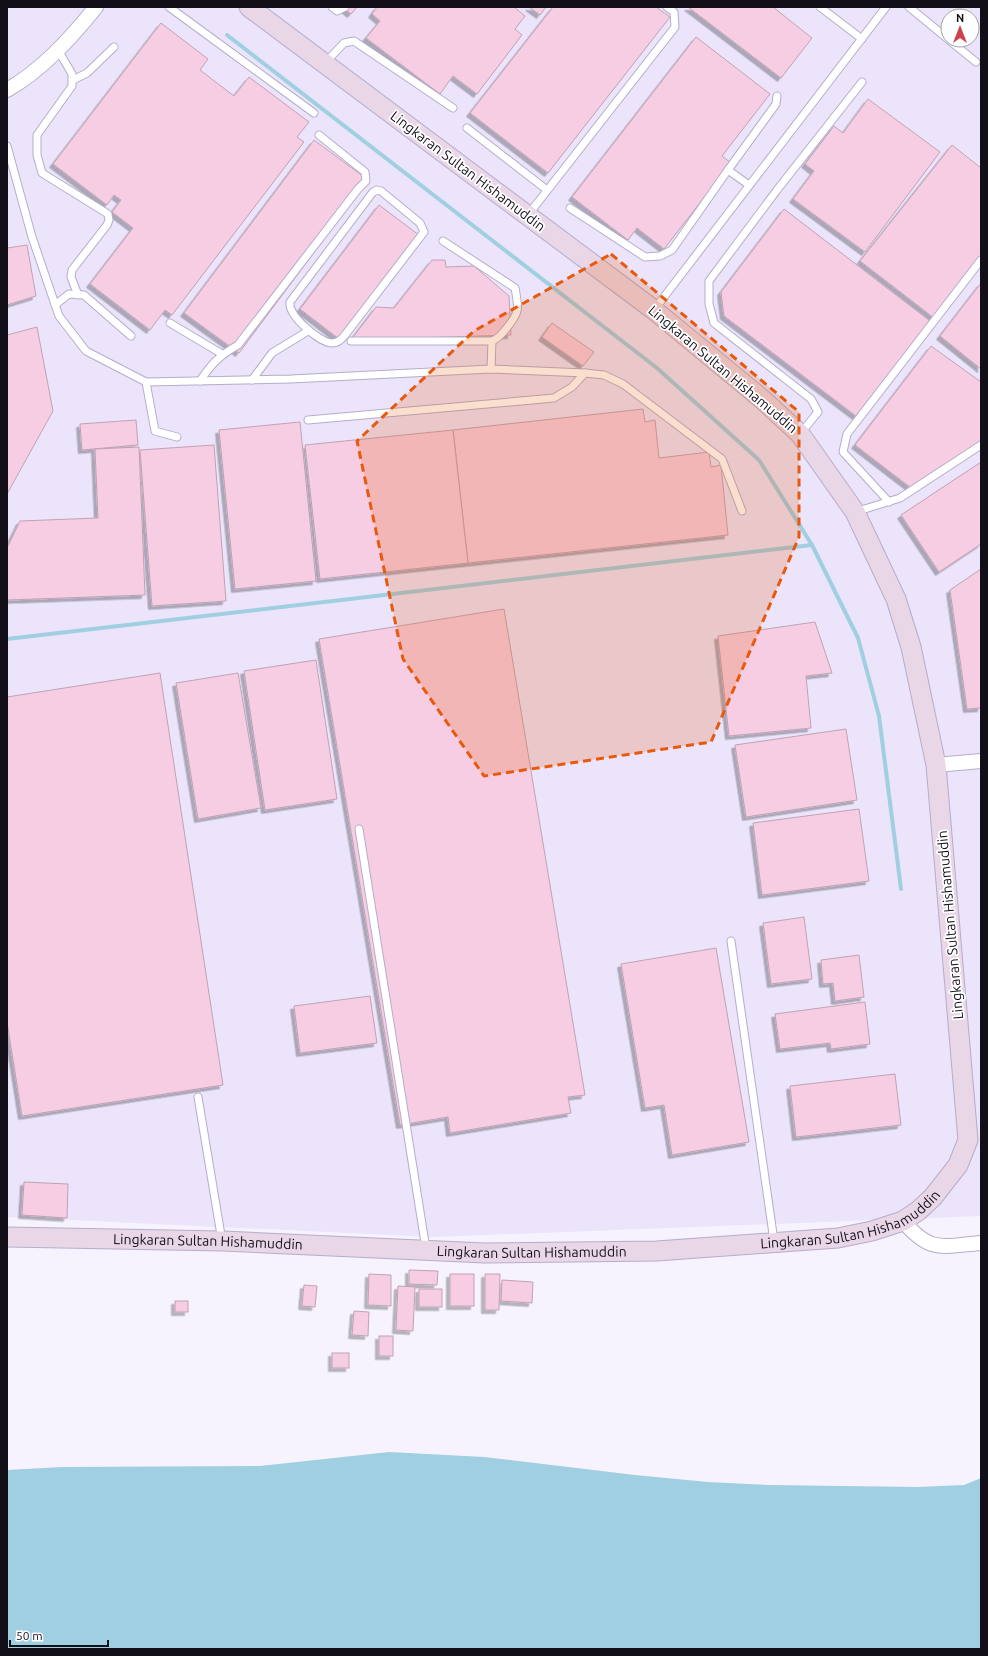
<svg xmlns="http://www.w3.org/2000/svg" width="988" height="1656" viewBox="0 0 988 1656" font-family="Ubuntu,sans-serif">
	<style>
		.built { fill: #ebe4fb; fill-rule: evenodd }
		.water { fill: #a0cfe1 }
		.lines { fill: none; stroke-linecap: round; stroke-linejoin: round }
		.stream { stroke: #a0cfe1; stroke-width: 4 }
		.building { fill: #f6cde3; stroke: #c1a2b3; filter: url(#shadow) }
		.lane-casing { stroke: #b5adca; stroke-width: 9 }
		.street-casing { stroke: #b5adca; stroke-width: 16 }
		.secondary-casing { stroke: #b5adca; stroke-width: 21 }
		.lane { stroke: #fff; stroke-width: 7 }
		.street { stroke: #fff; stroke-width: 14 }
		.secondary { stroke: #e9d6e7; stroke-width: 19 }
		.marked { fill: #e8590c; fill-opacity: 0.2; stroke: #e8590c; stroke-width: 3; stroke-dasharray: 8 5; stroke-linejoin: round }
		.labels { text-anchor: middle; stroke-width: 3.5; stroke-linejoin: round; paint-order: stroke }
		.street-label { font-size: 14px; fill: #120f19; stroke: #fff }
	</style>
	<defs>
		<filter id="shadow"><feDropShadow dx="-3.5" dy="3.5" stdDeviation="0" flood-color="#0004"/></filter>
	</defs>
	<rect width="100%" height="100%" fill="#f6f3ff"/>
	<!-- built -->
	<path class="built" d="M7,7H981V1216L434,1237L7,1217ZM948,16H972V40H948Z"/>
	<!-- water -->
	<path class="water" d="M389,1452L484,1457L635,1475L708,1482L768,1485L917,1487L964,1485L981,1478V1649H7V1470L62,1467L260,1466Z"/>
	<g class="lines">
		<!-- stream -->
		<g class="stream">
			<path d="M227,35L657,368L759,460L812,545L858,638L879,716L901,889"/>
			<path d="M7,639L812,545"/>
		</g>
	</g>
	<!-- building -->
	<g class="building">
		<path d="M342,7H357L351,14Z"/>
		<path d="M377,7H514L525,16L515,29L522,35L477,94L453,76L440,94L366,38L380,21L372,14Z"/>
		<path d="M529,7H546L540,15Z"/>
		<path d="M553,7H656L670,17L548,173L470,113Z"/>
		<path d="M688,7H773L812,38L781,78Z"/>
		<path d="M161,23L208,59L200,70L234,96L249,77L309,122L297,137L304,142L172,315L165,310L150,330L90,284L133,228L112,212L121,200L114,195L107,205L53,164Z"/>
		<path d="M696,37L770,94L722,156L731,163L664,249L637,228L628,240L572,197Z"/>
		<path d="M868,99L940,152L865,252L793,199L814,171L805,164L834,126L843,133Z"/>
		<path d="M314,140L368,180L239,353L184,313Z"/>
		<path d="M952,145L981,168V260L934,318L860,261Z"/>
		<path d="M379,205L423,238L343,342L300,309Z"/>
		<path d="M784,209L930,321L856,416L724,316L721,292Z"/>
		<path d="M27,245L36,296L7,305V248Z"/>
		<path d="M432,260H445L446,267L474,266L509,296L511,335L351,340L376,307L394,308Z"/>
		<path d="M981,283V369L940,336Z"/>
		<path d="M552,323L594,352L583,366L542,337Z"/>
		<path d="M37,327L53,411L7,494V335Z"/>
		<path d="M931,346L981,382V442L911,488L855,445Z"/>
		<path d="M643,409L645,422L655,420L659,458L709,452L711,467L721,465L728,535L468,563L453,430Z"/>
		<path d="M136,420L138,445L82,450L80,424Z"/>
		<path d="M300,422L316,581L235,589L219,430Z"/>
		<path d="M453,430L468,563L320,579L305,445Z"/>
		<path d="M214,445L226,601L152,606L140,450Z"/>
		<path d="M139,447L145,595L7,600V548L20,521L98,518L95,449Z"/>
		<path d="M981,462V544L939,572L901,515Z"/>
		<path d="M981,569V708L967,709L950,590Z"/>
		<path d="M504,609L585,1095L568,1097L571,1113L450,1133L448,1117L400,1125L319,639Z"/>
		<path d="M815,622L832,673L806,676L811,728L729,736L718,636Z"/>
		<path d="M316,660L337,799L265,810L244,671Z"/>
		<path d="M160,673L223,1085L22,1116L7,1022V697Z"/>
		<path d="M238,673L261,808L198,819L176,683Z"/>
		<path d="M846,729L857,800L746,817L735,745Z"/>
		<path d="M859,809L869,881L762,895L753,823Z"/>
		<path d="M804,917L812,979L771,984L763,923Z"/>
		<path d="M716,948L749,1142L672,1155L664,1105L645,1108L621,964Z"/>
		<path d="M859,955L864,997L835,1001L833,983L823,984L821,960Z"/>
		<path d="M370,996L377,1043L300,1053L294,1006Z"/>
		<path d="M865,1002L870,1044L831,1049L830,1043L780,1049L775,1014Z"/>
		<path d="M895,1074L901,1125L796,1137L790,1086Z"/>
		<path d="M24,1182L68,1184L67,1218L22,1215Z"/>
		<path d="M409,1270L438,1271L437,1285L409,1284Z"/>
		<path d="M369,1274L391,1275V1306L368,1305Z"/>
		<rect x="450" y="1274" width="24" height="32"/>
		<path d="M485,1274H500L499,1310H485Z"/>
		<path d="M502,1280L533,1282L532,1303L501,1301Z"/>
		<path d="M304,1285L317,1286L315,1307L302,1306Z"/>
		<path d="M398,1286L415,1287L413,1331L396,1330Z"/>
		<rect x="419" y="1289" width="23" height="18"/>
		<rect x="175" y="1301" width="13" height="11"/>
		<path d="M354,1311L369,1312L368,1336L352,1335Z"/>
		<rect x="379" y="1336" width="14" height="20"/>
		<rect x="332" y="1353" width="17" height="15"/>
	</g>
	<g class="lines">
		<!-- lane casing -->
		<g class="lane-casing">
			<g id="lane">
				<path d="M169,7L314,113"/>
				<path d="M332,7L337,11L345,7"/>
				<path d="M820,7L862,39"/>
				<path d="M909,7L948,39"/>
				<path d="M949,40L976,62"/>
				<path d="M58,50L72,74V86L37,135V155L42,173L108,214L109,220L107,225L72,270L71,277L78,295"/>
				<path d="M325,63L344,43L354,41L453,108"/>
				<path d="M73,80L87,73L114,47"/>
				<path d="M467,128L547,190"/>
				<path d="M7,146L32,237L59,316L86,351L146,382L291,379L491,369L585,373L604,375L623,384L722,459L742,511"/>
				<path d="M728,170L776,104L777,96"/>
				<path d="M377,190L381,191L420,223L424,232L345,335C342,339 338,343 332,343C319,342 288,316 290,302L373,192Z"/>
				<path d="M570,208L645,257L660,256L672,250L728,170L749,185"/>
				<path d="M528,215L675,27L674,12L667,7"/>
				<path d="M443,241L515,288C519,309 520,312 506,329C502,334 498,339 492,341"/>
				<path d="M55,305L69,294L84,295L131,336"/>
				<path d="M654,310L886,7"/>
				<path d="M170,323L222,354"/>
				<path d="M351,341H492L491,369"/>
				<path d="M252,380L272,353L308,331"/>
				<path d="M200,381C212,363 219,356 238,345L358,189L366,181L365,172L319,135"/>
				<path d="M146,382L155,431L177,437"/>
				<path d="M308,420L554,398L572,387L585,373"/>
				<path d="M800,434L818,412L811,399L714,323L709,304V281L777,190L862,82"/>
				<path d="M889,502L843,452L847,434L981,260"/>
				<path d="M855,512L900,498L981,445"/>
				<path d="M359,829L426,1249"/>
				<path d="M731,941L774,1241"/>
				<path d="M198,1097L222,1241"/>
			</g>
		</g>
		<!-- street casing -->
		<g class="street-casing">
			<g id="street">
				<path d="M7,90C42,70 71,38 96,7"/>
				<path d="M936,765L981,761"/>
				<path d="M903,1221C931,1254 942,1246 981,1243"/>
			</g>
		</g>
		<!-- secondary casing -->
		<g class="secondary-casing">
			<g id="secondary">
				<path id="s1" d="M7,1237L223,1241L485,1253L657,1251L838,1238L872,1231L903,1221L918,1211L933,1197L958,1165L968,1140L936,765L911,647L896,599L855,512L800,434L762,399L654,310L249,7"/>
			</g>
		</g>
		<!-- lane -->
		<use href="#lane" class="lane"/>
		<!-- street -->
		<use href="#street" class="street"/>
		<!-- secondary -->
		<use href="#secondary" class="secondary"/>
	</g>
	<!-- marked area -->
	<path class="marked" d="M611,254L799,412V537L711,742L484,776L403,659L357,441L474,331Z"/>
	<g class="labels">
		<!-- street labels -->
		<g class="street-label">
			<text transform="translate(468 171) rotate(37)" y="5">Lingkaran Sultan Hishamuddin</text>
			<text transform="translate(723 369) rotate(40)" y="5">Lingkaran Sultan Hishamuddin</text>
			<text transform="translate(950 925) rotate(-95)" y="5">Lingkaran Sultan Hishamuddin</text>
			<text dy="5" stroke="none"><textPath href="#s1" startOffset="849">Lingkaran Sultan Hishamuddin</textPath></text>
			<text dy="5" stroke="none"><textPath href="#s1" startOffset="201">Lingkaran Sultan Hishamuddin</textPath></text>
			<text dy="5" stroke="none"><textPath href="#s1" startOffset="525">Lingkaran Sultan Hishamuddin</textPath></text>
		</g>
	</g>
	<!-- border -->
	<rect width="988" height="1656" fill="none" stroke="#120f19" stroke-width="16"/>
	<!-- north arrow -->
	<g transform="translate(960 28)"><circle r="19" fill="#ffffff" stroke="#a09fa3"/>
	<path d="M0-3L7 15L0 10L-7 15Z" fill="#cf3f4c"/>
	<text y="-6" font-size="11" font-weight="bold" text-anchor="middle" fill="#120f19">N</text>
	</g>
	<!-- scale -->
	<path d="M10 1640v6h98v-6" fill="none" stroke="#120f19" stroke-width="2"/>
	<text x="16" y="1640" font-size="12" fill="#120f19" stroke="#ffffff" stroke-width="3" paint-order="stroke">50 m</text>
</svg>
